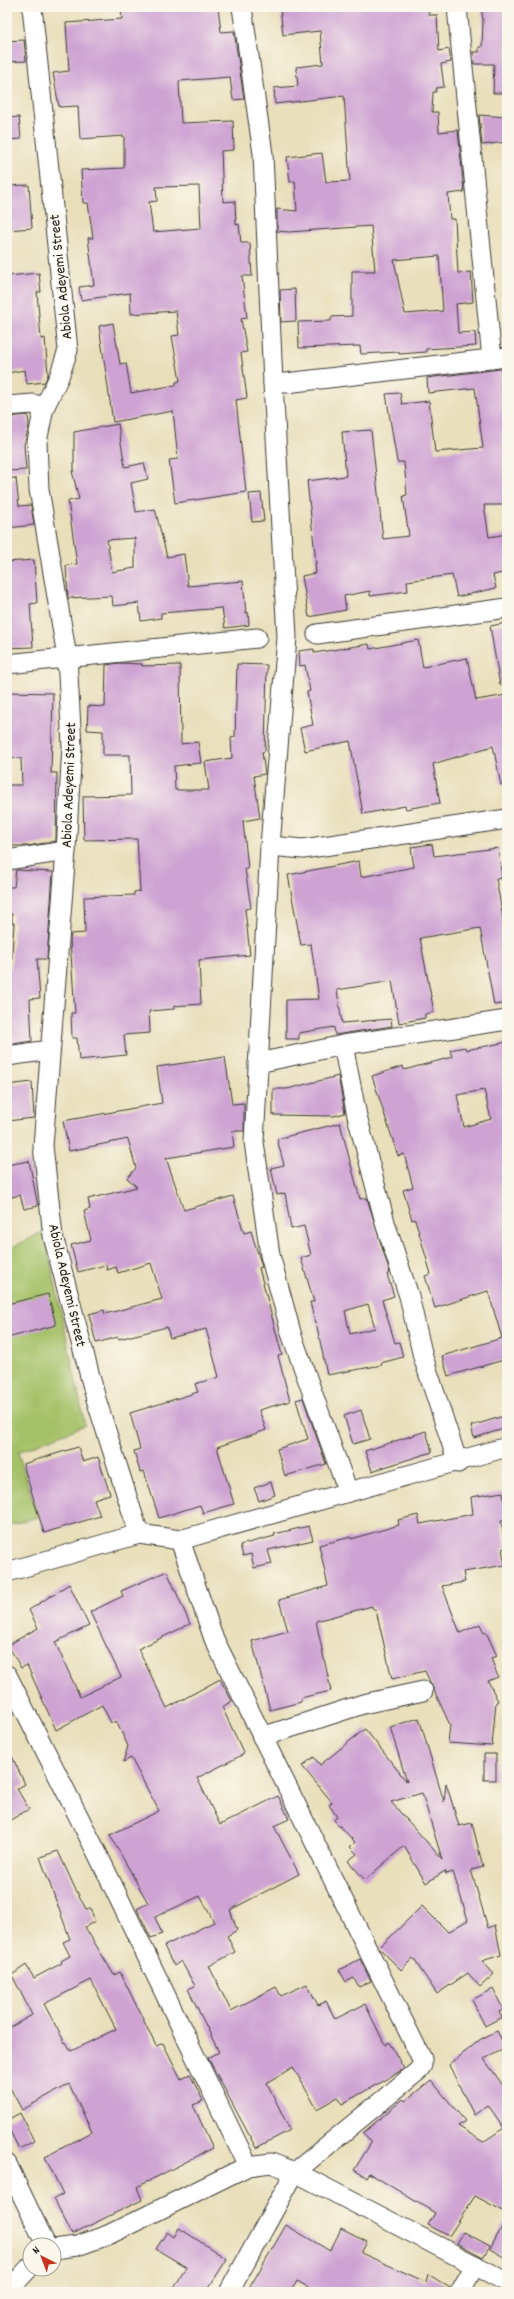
<svg xmlns="http://www.w3.org/2000/svg" width="514" height="2299" viewBox="0 0 514 2299" font-family="Dekko,sans-serif">
	<style>
		.green { fill: #a5c168; stroke: #606e42 }
		.building { fill: #cea3d3; fill-rule: evenodd }
		.lines { fill: none; stroke-linecap: round; stroke-linejoin: round }
		.minor-casing { stroke: #3b3934; stroke-width: 21 }
		.minor { stroke: #fff; stroke-width: 19 }
		.labels { text-anchor: middle; stroke-width: 3.5; stroke-linejoin: round; paint-order: stroke }
		.street-label { font-size: 15px; fill: #1c1c1c; stroke: #fbf7ec }
	</style>
	<rect width="100%" height="100%" fill="#fbf7ec"/>
	<filter id="ink" filterUnits="userSpaceOnUse"><feTurbulence type="fractalNoise" baseFrequency=".025" numOctaves="2"/><feDisplacementMap in="SourceGraphic" scale="8" xChannelSelector="R" yChannelSelector="G"/><feConvolveMatrix kernelMatrix="1 2 1 2 8 2 1 2 1" color-interpolation-filters="sRGB"/></filter>
	<filter id="wash" filterUnits="userSpaceOnUse"><feTurbulence type="fractalNoise" baseFrequency=".012" numOctaves="4" result="noise"/><feDisplacementMap in="SourceGraphic" scale="16" xChannelSelector="R" yChannelSelector="G"/><feGaussianBlur stdDeviation="0.9" result="paint"/><feColorMatrix in="noise" values="0 0 0 0 0 0 0 0 0 0 0 0 0 0 0 0 0 1.4 0 .05"/><feComposite in="paint" operator="in"/></filter>
	<g filter="url(#wash)">
		<rect width="100%" height="100%" fill="#e9dfbb"/>
		<!-- green -->
		<path class="green" d="M44,1231L85,1425L18,1452L38,1517L7,1526V1250Z"/>
		<g id="blocks">
			<!-- building -->
			<g class="building">
				<path d="M121,7H218L221,32L234,31L244,99L233,100L230,77L179,81L181,123L233,121L234,150L221,151L223,202L235,201L236,225L239,224L241,243H250L252,276H242L247,318L241,319L247,352L241,353L247,398L236,400L246,492L175,503L169,460L178,459L173,411L113,422L99,326L113,323L120,364L126,363L131,393L176,385V382L180,381L172,336L179,335L176,311L131,314L130,293L81,300L79,287L94,285L88,238H93L88,203H83L81,170L124,168V136L80,139L78,106L59,107L53,73L69,71L66,23L122,19ZM199,186L201,228L153,232L149,202L157,201L156,187Z"/>
				<path d="M280,7H428L429,15H437L439,51L449,49L451,62L441,64L444,87L436,88V92H433L432,112H438L439,132L458,130L464,192L448,194L450,219H455L458,273L471,272L473,302L456,304L458,333L475,332L476,346L426,349V352L399,354V352L361,354L360,346L299,348L298,322L331,321V317L352,316V271H375L371,226L289,232L277,231V209L297,211L295,181L290,182L287,157L322,153L326,182L350,181L344,96L275,104L274,88L298,86L296,67L323,64L320,31L283,35ZM439,256L443,311L405,314L394,260Z"/>
				<path d="M481,7H507V93H493L494,64H474L473,52H479V47H482L483,20Z"/>
				<path d="M24,40L26,61L7,62V41Z"/>
				<path d="M479,115L507,117V142L482,145Z"/>
				<path d="M19,117L21,139L7,140V118Z"/>
				<path d="M29,185L32,228L7,230V186Z"/>
				<path d="M39,273L41,292H37L41,339L45,338L48,374L45,382L27,384L25,370L7,373V276Z"/>
				<path d="M295,289L296,321L281,322L280,290Z"/>
				<path d="M507,368V505H484L489,537L507,534V572L493,575L496,588L457,597L452,575L407,581L408,591L370,596V591L344,596L346,610L309,617L302,576L316,573L315,564L316,563L307,481L346,476L342,432L371,430L383,539L409,536L403,496L407,495L404,462H397L386,394L400,393L402,404L429,401L435,452L483,448L475,388L428,393L427,378Z"/>
				<path d="M28,415L29,426L24,445L26,470L7,471V417Z"/>
				<path d="M118,424L125,467L144,463L148,479L131,483L136,512L155,509L167,557L184,554L188,586L243,581L246,613L248,612L249,625L225,628L222,608L161,613V618L141,621L139,603L113,606L112,596L68,598L66,565L77,564L68,501L79,499L72,471H74V432ZM135,538V568L112,572L107,540Z"/>
				<path d="M16,478L19,506L31,505L34,525L7,528V479Z"/>
				<path d="M261,493L264,521L252,522L249,494Z"/>
				<path d="M34,560L37,603L30,604L33,647L7,648V562Z"/>
				<path d="M507,623V685H500L490,626Z"/>
				<path d="M418,640L423,667L467,658L476,700L507,695V784L501,785L493,746L433,764L440,803L406,809L405,806L363,814L350,741L305,751L300,728L313,725L307,692L310,691L305,665L300,666L299,651L314,649V653L369,644L370,649Z"/>
				<path d="M119,663L142,664V666L180,665L181,744L198,742L201,763L174,766L175,790H209L205,762L232,758L231,738L235,737L237,664L267,665L265,751L262,752L265,774L254,776L260,818L243,821L248,869H245L251,908L245,909L250,955L199,960L201,1004L174,1006V1009L149,1011L150,1033L124,1035L126,1055L79,1060L77,1038H72L71,1013H75L70,940L71,934L85,933L84,897L134,895V892L140,891L137,839L84,840L83,796L131,795L130,755H103V731L87,730L88,706L105,707L106,665Z"/>
				<path d="M7,692L53,693L51,773H57L56,841L28,846H7V785H22L21,758L7,757Z"/>
				<path d="M432,844L434,856L498,848L502,878L496,879L507,940V1003L494,1005L480,928L420,938L434,1012L425,1014V1018L399,1023L392,981L337,990L342,1023L391,1019L392,1026L335,1035L334,1027L299,1033V1039H286V1000L319,999L311,944L301,945L288,875L359,861L361,877L414,867L411,847Z"/>
				<path d="M16,870L53,872L47,959H37L40,998L30,999L32,1041L7,1045V969H11L14,923H12V914H7V887H14Z"/>
				<path d="M507,1042V1359L448,1376L442,1356L502,1338L488,1291L435,1308L425,1276L431,1274L415,1219L412,1220L403,1190L413,1187L404,1154L398,1156L372,1076L403,1066L404,1070L452,1057L450,1050L465,1047L466,1050ZM484,1090L491,1119L464,1127L457,1095Z"/>
				<path d="M225,1057L232,1104L244,1103V1131H232L234,1147L166,1158L184,1210L233,1196L244,1233L251,1231L262,1267L259,1268L282,1355L278,1356L290,1401L259,1410L266,1430L217,1447L234,1504L203,1513L200,1505L159,1518L144,1471L140,1472L134,1451L140,1449L130,1413L198,1392L195,1384L219,1377L206,1329L170,1338L167,1327L119,1339L118,1337L96,1343L89,1314L104,1310L105,1314L162,1299L151,1263L118,1273L116,1267L107,1270L106,1265L78,1272L71,1245L91,1240L84,1211L90,1209L88,1199L137,1187L127,1178L136,1168L128,1139L69,1151L63,1121L162,1103L157,1067Z"/>
				<path d="M338,1076L345,1113L334,1116L273,1115V1089H287Z"/>
				<path d="M32,1082L34,1118L7,1121V1085Z"/>
				<path d="M340,1123L360,1199L367,1198L390,1273L387,1274L394,1296L382,1300L395,1343L399,1342L403,1357L381,1363L382,1365L327,1375L316,1322L315,1323L310,1302H314L301,1258L311,1255L304,1226L291,1229L285,1193L277,1195L271,1168L284,1165L277,1139ZM368,1304L375,1328L350,1334L345,1311Z"/>
				<path d="M29,1161L38,1206L24,1209L20,1195L7,1198V1165Z"/>
				<path d="M48,1294L56,1325L7,1338V1304Z"/>
				<path d="M303,1398L326,1464L285,1476L277,1449L308,1439L296,1400Z"/>
				<path d="M361,1410L370,1439L353,1444L344,1416Z"/>
				<path d="M507,1415V1428L474,1438L471,1426Z"/>
				<path d="M426,1431L432,1452L372,1471L365,1451Z"/>
				<path d="M78,1447L83,1462L98,1457L110,1494L94,1499L100,1516L44,1533L23,1464Z"/>
				<path d="M271,1482L275,1495L259,1501L254,1488Z"/>
				<path d="M503,1492L507,1520L501,1521L506,1548L502,1549L505,1565L463,1572L465,1582L442,1586L460,1633L480,1624L484,1633L486,1632L497,1656L491,1658L498,1677L488,1681L498,1701L496,1702L492,1746L448,1743L450,1725L425,1671L392,1679L376,1610H373L372,1606L316,1621L331,1691L300,1698L301,1702L270,1710L252,1641L288,1631L279,1600L328,1586L319,1545L351,1537V1539L399,1525L398,1520L418,1515L420,1524L473,1514L471,1497Z"/>
				<path d="M309,1526L313,1540L268,1550L272,1564L254,1568L251,1554L243,1556L240,1545L275,1536L274,1534Z"/>
				<path d="M167,1571L190,1624L138,1649L167,1708L220,1679L232,1701L222,1707L244,1754L197,1778L220,1825L278,1796L289,1819L274,1826L299,1874L230,1910L237,1930L227,1936L235,1952L209,1966L231,2011L276,1987L281,1996L307,1984L318,2005L326,2001L335,2019L365,2004L385,2045L389,2042L404,2069L342,2104L338,2097L317,2109L293,2067L267,2083L290,2130L256,2148L208,2058L219,2052L188,1989L195,1986L181,1961L174,1966L164,1946L214,1922L200,1896L155,1917L162,1934L151,1938L137,1909L148,1903L110,1835L159,1811L131,1758L123,1762L128,1746L116,1721L111,1723L102,1705L56,1730L27,1665L21,1668L8,1645L38,1628L29,1610L69,1584L89,1626L55,1642L80,1697L121,1677L90,1612L123,1596L121,1591Z"/>
				<path d="M419,1718L444,1802L446,1783L459,1826L472,1823L483,1867L471,1870L488,1928L495,1925L501,1955L482,1961L494,1974L480,1987L468,1973L437,1994L413,1958L401,1970L379,1948L422,1906L448,1932L468,1920L453,1872L446,1874L445,1871L426,1883L404,1846L365,1880L348,1861L357,1854L350,1847L355,1842L334,1820L337,1817L329,1805L332,1802L302,1766L314,1757L320,1765L365,1729L407,1782L390,1727ZM422,1793L442,1859L391,1802Z"/>
				<path d="M7,1746L25,1784L17,1789L29,1809L7,1822Z"/>
				<rect x="484" y="1754" width="12" height="26"/>
				<path d="M58,1851L74,1886L86,1909L90,1908L95,1921L85,1927L114,1975L120,1972L156,2046L163,2043L181,2079L190,2074L203,2101L193,2105L213,2148L137,2187L142,2200L72,2234L54,2199L63,2194L45,2157L92,2132L69,2084L22,2110L7,2082V2029L32,2015L12,1975L26,1965L34,1978L62,1963L61,1961L70,1956L63,1942L70,1939L40,1857ZM91,1980L116,2029L71,2051L66,2042L65,2043L44,2004Z"/>
				<path d="M360,1959L371,1981L359,1987L354,1978L346,1982L339,1970Z"/>
				<path d="M493,1989L503,2009L499,2011L502,2017L485,2026L472,2000Z"/>
				<path d="M497,2031L506,2048L484,2059L507,2091V2213L475,2196L449,2236L428,2225L435,2213L369,2173L366,2177L354,2170L371,2143L363,2133L403,2099L405,2101L431,2080L465,2121L458,2126L483,2142L504,2128L488,2105L474,2115L449,2065L481,2039Z"/>
				<path d="M20,2113L34,2141L19,2149L7,2125V2120Z"/>
				<path d="M507,2218V2259L490,2249Z"/>
				<path d="M286,2225L330,2251L341,2229L367,2242L361,2253L426,2282L428,2274L450,2288L449,2292H317L297,2281L291,2292H247Z"/>
				<path d="M179,2228L227,2259L206,2292H172L186,2267L156,2249L167,2232L174,2237Z"/>
				<path d="M464,2232L490,2246L483,2257L457,2243Z"/>
			</g>
		</g>
	</g>
	<g filter="url(#ink)">
		<use href="#blocks" fill-opacity="0" stroke="#3b3934" stroke-width="1"/>
		<g class="lines">
			<!-- minor casing -->
			<g class="minor-casing">
				<g id="minor">
					<path d="M32,7L68,350L59,377L44,408L37,442L39,489L67,657L72,746L66,851L43,1146L53,1236L96,1399L139,1534"/>
					<path d="M242,7L263,154L273,383L287,637L270,846L254,1142L270,1255L292,1336L348,1492"/>
					<path d="M457,7L492,359"/>
					<path d="M273,383H286L507,357"/>
					<path d="M7,406L33,404L44,408"/>
					<path d="M317,634L507,608"/>
					<path d="M7,664L257,638"/>
					<path d="M270,846L303,849L507,819"/>
					<path d="M7,860L66,851"/>
					<path d="M343,1045L357,1116L386,1226L409,1296L423,1357L458,1463"/>
					<path d="M7,1056L50,1050"/>
					<path d="M258,1063L343,1045L507,1020"/>
					<path d="M180,1540L214,1639L422,2059V2065L418,2071L295,2172L229,2292"/>
					<path d="M7,1572L139,1534L180,1540L507,1447"/>
					<path d="M7,1675L99,1857L248,2166"/>
					<path d="M262,1737L363,1704L423,1691"/>
					<path d="M7,2164L46,2245"/>
					<path d="M54,2249L77,2246L108,2235L248,2166L271,2163L295,2172L507,2282"/>
					<path d="M7,2292L30,2267"/>
					<path d="M460,2292L475,2265"/>
				</g>
			</g>
			<!-- minor -->
			<use href="#minor" class="minor"/>
		</g>
	</g>
	<g class="labels">
		<!-- street labels -->
		<g class="street-label">
			<text transform="translate(60 277) rotate(-96)" y="5">Abiola Adeyemi Street</text>
			<text transform="translate(68 785) rotate(-88)" y="5">Abiola Adeyemi Street</text>
			<text transform="translate(68 1285) rotate(77)" y="5">Abiola Adeyemi Street</text>
		</g>
	</g>
	<!-- margin -->
	<rect width="514" height="2299" fill="none" stroke="#fbf7ec" stroke-width="24"/>
	<!-- north arrow -->
	<g transform="translate(42 2257) rotate(318)"><circle r="19" fill="#fbf7ec" stroke="#a29f99"/>
	<path d="M0-3L7 15L0 10L-7 15Z" fill="#c8321e"/>
	<text y="-6" font-size="11" font-weight="bold" text-anchor="middle" fill="#1c1c1c">N</text>
	</g>
</svg>
